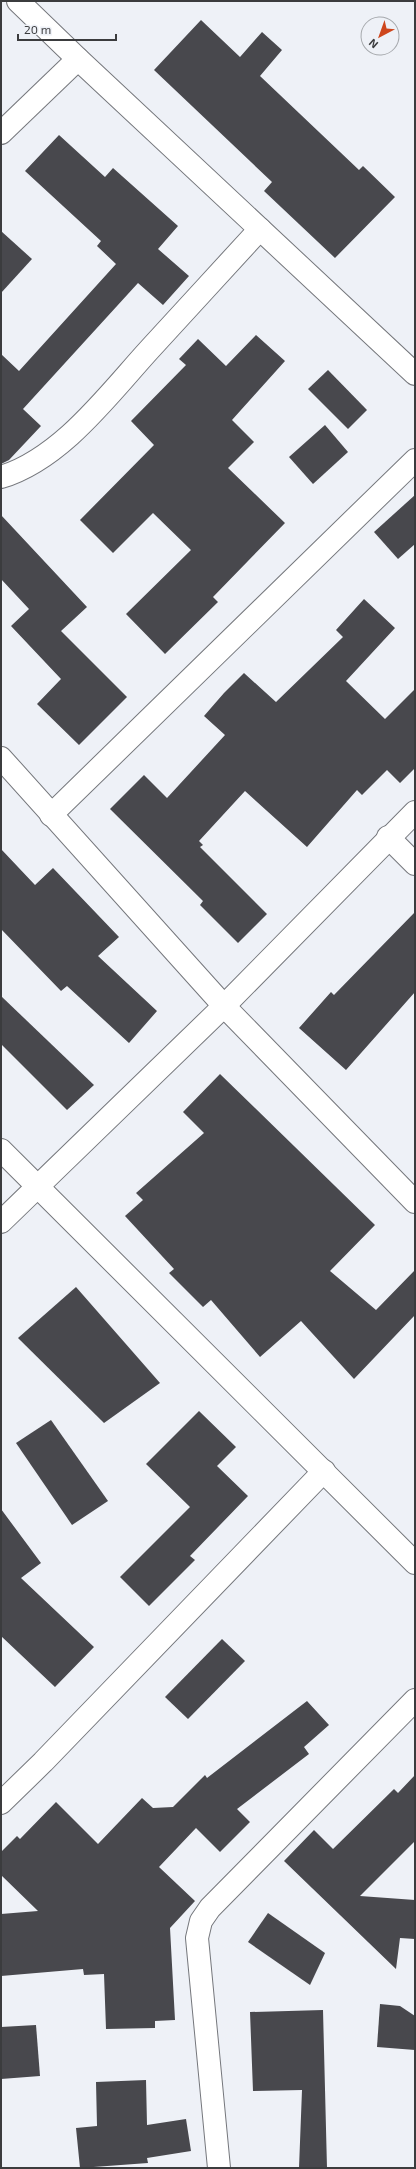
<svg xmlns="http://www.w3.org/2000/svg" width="416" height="2169" viewBox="0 0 416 2169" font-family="'Exo 2',sans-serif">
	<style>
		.building { fill: #48484d }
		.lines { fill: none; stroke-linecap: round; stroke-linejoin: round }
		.minor-casing { stroke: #75777c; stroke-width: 24 }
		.minor { stroke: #fff; stroke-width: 22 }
	</style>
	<rect width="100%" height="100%" fill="#eef1f7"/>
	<!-- building -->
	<g class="building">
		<path d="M201,20L240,57L262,32L282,50L260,76L359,170L363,166L395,197L335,258L264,191L272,182L154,70Z"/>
		<path d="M59,135L105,177L113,168L178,226L158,249L189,276L163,305L138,283L23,409L41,426L9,460L1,464V354L19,371L116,264L97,246L101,241L25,171Z"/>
		<path d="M1,231L32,259L1,293Z"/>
		<path d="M256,335L285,361L232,420L254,442L228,468L285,523L213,597L218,602L165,654L126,614L191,550L153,513L113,553L80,520L154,445L131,421L186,365L179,359L198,339L226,366Z"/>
		<path d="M328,370L367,410L348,429L308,389Z"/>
		<path d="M325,425L348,452L313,484L289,457Z"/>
		<path d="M415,495V544L398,559L374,532Z"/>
		<path d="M1,515L87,607L61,631L127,697L79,745L37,704L61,679L11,626L29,609L1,579Z"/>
		<path d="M364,599L395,628L346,681L385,719L415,689V768L400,783L387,770L362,795L357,790L307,847L245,791L199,841L203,845L200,847L267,914L238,943L200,905L203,901L110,809L144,775L167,798L225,735L204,716L224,693L244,673L276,702L343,637L336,630Z"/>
		<path d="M1,849L35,885L53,868L119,937L98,956L157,1011L129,1043L67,986L61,991L1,929Z"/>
		<path d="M415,912V992L346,1070L299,1028L331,992L334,995Z"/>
		<path d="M1,996L94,1085L67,1110L1,1044Z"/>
		<path d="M220,1074L375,1225L330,1271L376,1310L415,1270V1315L354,1379L301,1321L260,1357L211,1300L203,1307L169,1273L174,1269L125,1216L143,1200L136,1193L204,1133L183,1112Z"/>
		<path d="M76,1287L160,1383L104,1423L18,1338Z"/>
		<path d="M199,1411L236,1447L217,1466L248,1496L190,1556L195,1560L149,1606L120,1577L190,1507L146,1464Z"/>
		<path d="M51,1420L108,1501L72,1525L16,1443Z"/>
		<path d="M1,1509L41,1563L21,1578L94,1647L55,1687L1,1636Z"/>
		<path d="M222,1639L245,1661L188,1719L165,1697Z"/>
		<path d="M307,1701L329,1725L304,1747L309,1754L237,1809L250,1822L220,1852L196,1828L159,1867L195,1901L170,1928L175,2020L155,2021V2028L106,2029L104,1974L84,1975L83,1969L1,1976V1914L38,1911L1,1875V1852L17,1836L20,1839L56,1802L98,1844L142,1798L153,1808L173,1807L205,1775L207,1778Z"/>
		<path d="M415,1775V1841L360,1896L415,1900V1939L400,1938L396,1969L284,1861L314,1830L333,1849L394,1789L398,1793Z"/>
		<path d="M268,1913L325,1953L310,1985L248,1942Z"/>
		<path d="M380,2004L400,2006L415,2016V2050L377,2047Z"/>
		<path d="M323,2010L327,2168H299L302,2090L253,2091L250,2012Z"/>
		<path d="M36,2025L40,2076L1,2079V2027Z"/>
		<path d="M146,2080L147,2125L186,2119L191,2151L147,2158L148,2163L80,2168L76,2128L97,2126L96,2082Z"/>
	</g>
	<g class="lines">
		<!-- minor casing -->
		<g class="minor-casing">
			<g id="minor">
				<path d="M18,1L78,59L415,374"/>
				<path d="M1,133L78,59"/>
				<path d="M1,477C61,459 108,395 149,350C186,310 223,269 260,229"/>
				<path d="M1,758L224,1006L415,1202"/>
				<path d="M51,815L415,460"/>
				<path d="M388,837L415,864"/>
				<path d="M1,1150L415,1563"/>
				<path d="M1,1222L224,1006L415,812"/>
				<path d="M1,1803L43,1762L324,1471"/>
				<path d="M219,2168L197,1938L201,1921L210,1908L415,1700"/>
			</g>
		</g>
		<!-- minor -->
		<use href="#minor" class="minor"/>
	</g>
	<!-- border -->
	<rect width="416" height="2169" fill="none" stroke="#3b3c3e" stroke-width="4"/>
	<!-- north arrow -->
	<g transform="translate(380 36) rotate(221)"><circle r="19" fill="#eef1f7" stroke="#a6a9ad"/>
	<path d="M0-3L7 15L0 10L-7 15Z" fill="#ce461d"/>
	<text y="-6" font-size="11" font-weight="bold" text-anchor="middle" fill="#3b3c3e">N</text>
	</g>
	<!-- scale -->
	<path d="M18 34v6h98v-6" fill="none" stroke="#3b3c3e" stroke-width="2"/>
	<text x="24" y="34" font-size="12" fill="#3b3c3e" stroke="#eef1f7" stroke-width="3" paint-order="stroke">20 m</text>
</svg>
